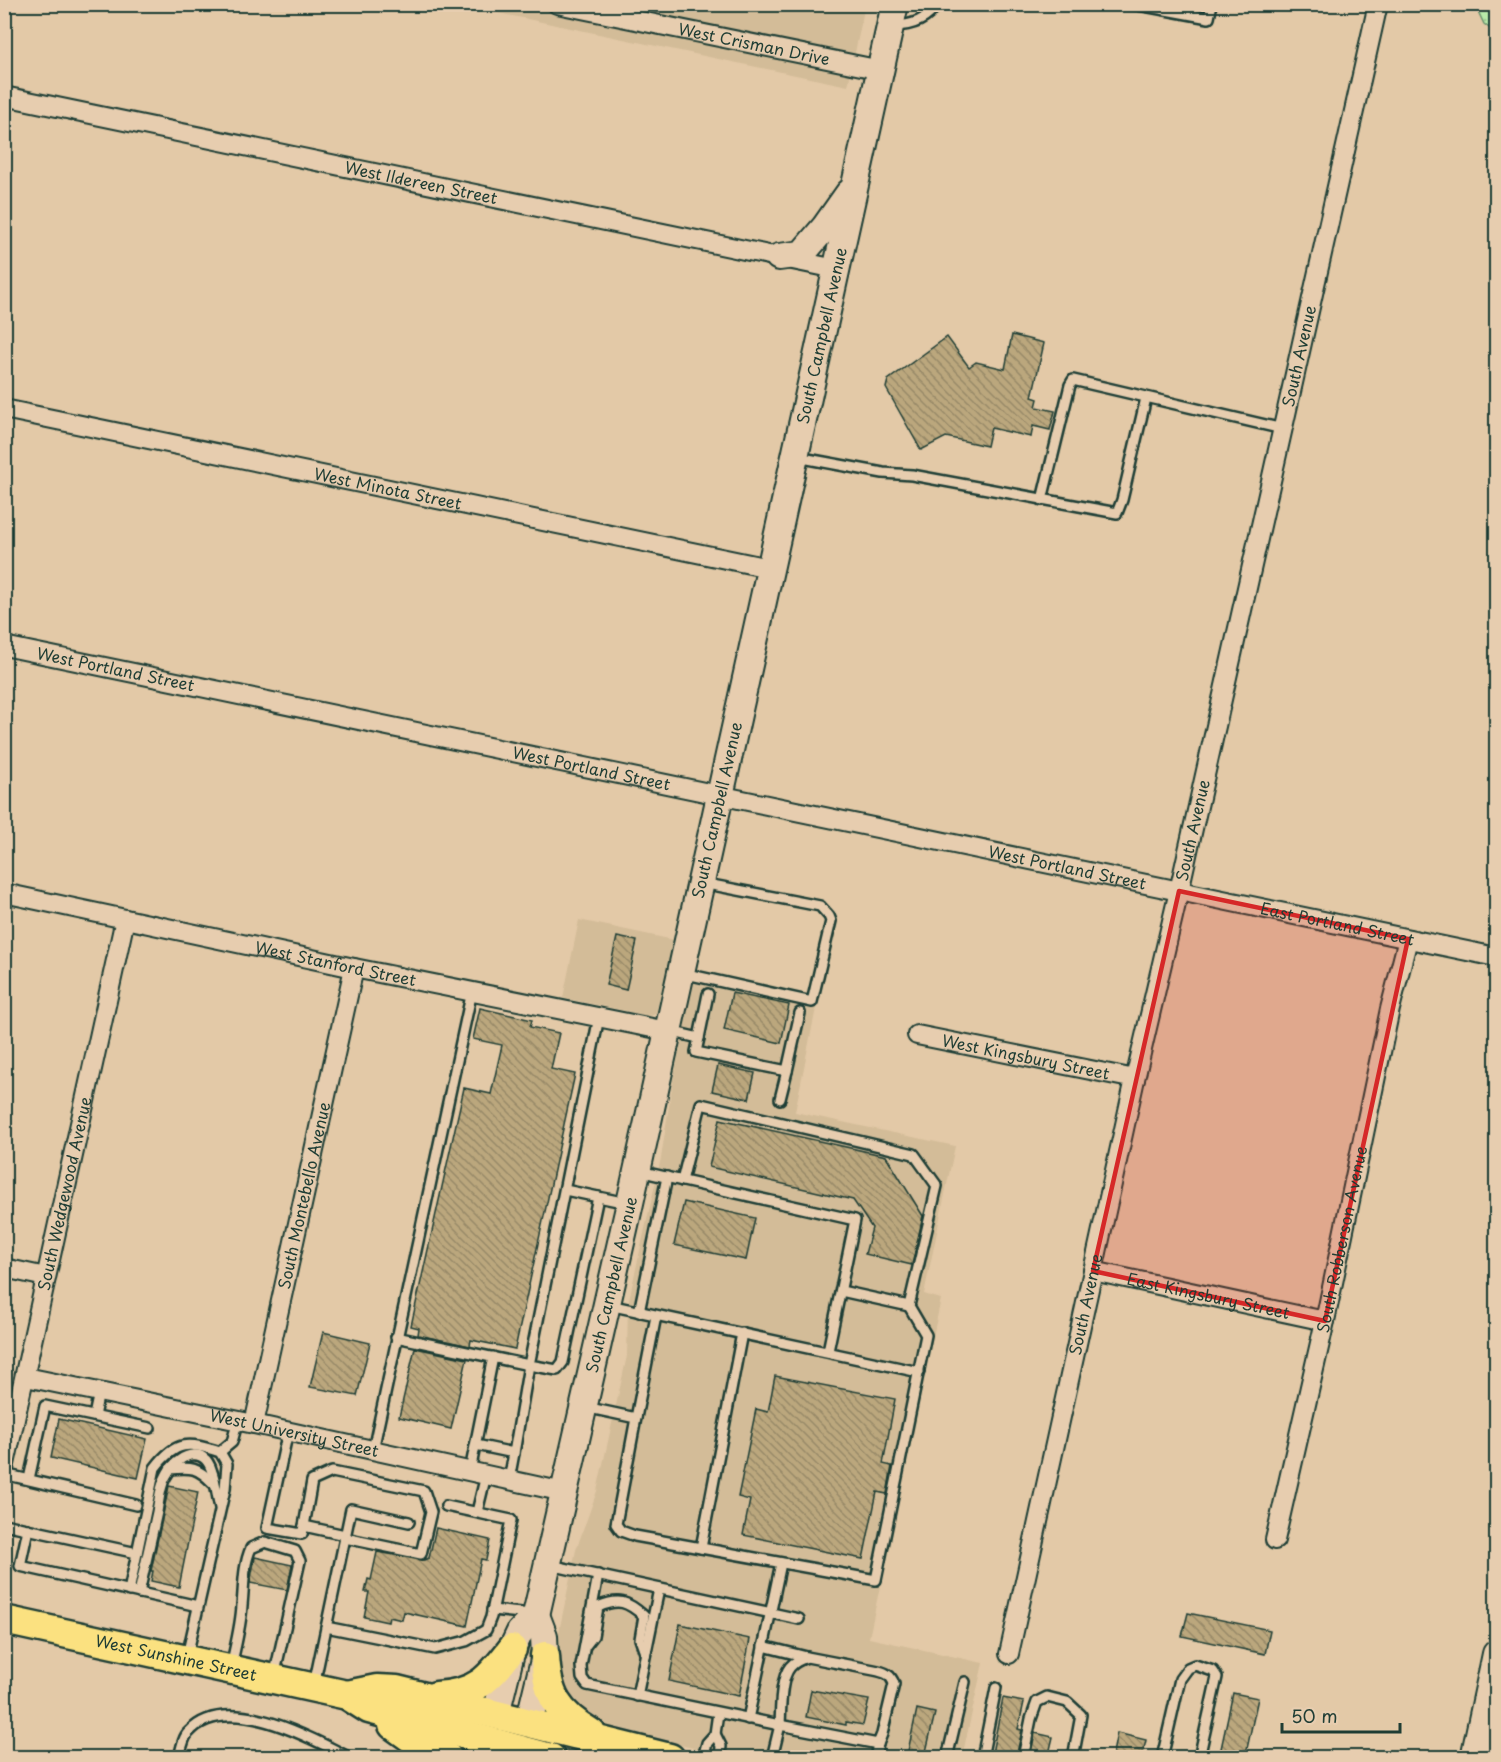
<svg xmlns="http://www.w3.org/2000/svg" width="1501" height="1762" viewBox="0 0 1501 1762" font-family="'Playpen Sans',sans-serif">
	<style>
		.built { fill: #d3bc98 }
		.park { fill: url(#park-dots); stroke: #6c936e; stroke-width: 1.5 }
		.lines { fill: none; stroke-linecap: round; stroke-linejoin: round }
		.stream { stroke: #5f9b9f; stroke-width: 4.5 }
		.building { fill: url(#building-back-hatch); stroke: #1f3d34; stroke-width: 1.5 }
		.service-casing { stroke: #1f3d34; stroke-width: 14 }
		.minor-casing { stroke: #1f3d34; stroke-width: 22 }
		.secondary-casing { stroke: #1f3d34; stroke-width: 30 }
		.primary-casing { stroke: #1f3d34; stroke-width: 33 }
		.service { stroke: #e7cdaf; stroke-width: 9 }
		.minor { stroke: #e7cdaf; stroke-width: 18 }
		.secondary { stroke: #e7cdaf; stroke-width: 26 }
		.primary { stroke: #fbe180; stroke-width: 28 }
		.marked { fill: #d62828; fill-opacity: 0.2; stroke: #d62828; stroke-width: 4.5; stroke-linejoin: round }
		.labels { text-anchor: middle; stroke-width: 5; stroke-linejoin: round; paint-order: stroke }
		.street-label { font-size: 16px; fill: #1f3d34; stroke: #e7cdaf }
	</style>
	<defs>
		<pattern id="park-dots" width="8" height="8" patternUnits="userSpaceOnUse" patternTransform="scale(1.5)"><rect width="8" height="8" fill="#b9e9a9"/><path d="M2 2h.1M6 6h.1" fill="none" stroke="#9fc992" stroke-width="1.8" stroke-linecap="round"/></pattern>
		<pattern id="building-back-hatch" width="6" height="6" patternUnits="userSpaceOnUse" patternTransform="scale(1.5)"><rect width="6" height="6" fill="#bba77d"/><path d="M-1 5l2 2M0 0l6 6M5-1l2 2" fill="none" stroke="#978967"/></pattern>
	</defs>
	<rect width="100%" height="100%" fill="#e3c9a7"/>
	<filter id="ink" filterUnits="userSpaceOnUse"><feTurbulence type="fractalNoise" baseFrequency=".0167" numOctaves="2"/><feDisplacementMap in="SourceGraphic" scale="12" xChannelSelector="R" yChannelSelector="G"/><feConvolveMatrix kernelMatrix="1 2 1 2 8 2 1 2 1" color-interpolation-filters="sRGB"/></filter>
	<g filter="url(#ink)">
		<!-- built -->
		<g class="built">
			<path d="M460,5H865L848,86Z"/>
			<path d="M579,920L674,940L656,1014L649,1016L563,998Z"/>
			<path d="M693,983L816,1008L795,1112L955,1146L924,1294L941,1299L869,1638L983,1663L962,1757H732L612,1729L590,1721L575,1713L551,1670L576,1550L597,1491L627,1356L628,1304L661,1158L672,1086Z"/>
		</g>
		<!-- park -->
		<path class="park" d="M1475,5H1496V33L1484,24Z"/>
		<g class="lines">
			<!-- stream -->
			<path class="stream" d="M1496,4V5"/>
		</g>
		<!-- building -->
		<g class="building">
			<path d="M1012,335L1044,343L1032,397L1038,399L1036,407L1055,411L1050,430L1033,426L1031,437L991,428L987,446L946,437L921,450L886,388L888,380L947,337L969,367L976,362L1005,369Z"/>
			<path d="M617,937L637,941L626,990L606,985Z"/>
			<path d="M732,993L789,1005L781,1043L724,1030Z"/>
			<path d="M480,1008L532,1020L530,1027L559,1033L551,1069L575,1074L515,1349L471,1340L470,1346L418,1335L419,1328L411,1326L464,1088L491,1094L502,1045L473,1039Z"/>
			<path d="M718,1065L755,1073L749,1099L712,1091Z"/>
			<path d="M720,1119L886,1156L923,1216L912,1265L865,1254L872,1228L853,1200L709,1167Z"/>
			<path d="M684,1202L755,1218L746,1260L674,1245Z"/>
			<path d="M323,1332L370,1343L357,1396L310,1387Z"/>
			<path d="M415,1348L467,1359L451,1429L399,1417Z"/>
			<path d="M775,1376L895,1399L883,1464L892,1466L887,1494L877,1492L863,1559L743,1535L750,1500L738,1497L756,1409L768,1412Z"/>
			<path d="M59,1419L147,1439L138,1478L51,1458Z"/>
			<path d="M169,1486L198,1492L179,1587L151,1581L153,1571H151Z"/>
			<path d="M436,1528L490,1540L486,1560L481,1559L467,1626L404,1612L402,1620L389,1617L388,1622L364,1617L369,1592H365L368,1579L371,1580L377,1552L424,1560L429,1558Z"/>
			<path d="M255,1557L292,1565L287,1590L250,1583Z"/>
			<path d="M1188,1613L1270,1630L1265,1654L1182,1636Z"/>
			<path d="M680,1624L750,1639L739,1696L669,1681Z"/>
			<path d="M811,1690L869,1700L863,1725L846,1722V1725L806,1717Z"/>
			<path d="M1233,1693L1258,1698L1245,1758H1219Z"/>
			<path d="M1003,1698L1024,1702L1018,1729L1022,1730L1016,1758H991Z"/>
			<path d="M917,1709L935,1713L925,1756L908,1751Z"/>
			<path d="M1035,1733L1053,1737L1048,1758H1030Z"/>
			<path d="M1117,1733L1146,1740L1142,1758H1112Z"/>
		</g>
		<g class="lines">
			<!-- service casing -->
			<g class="service-casing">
				<g id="service">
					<path d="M1133,4L1209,18L1212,4"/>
					<path d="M893,26C911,26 927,21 937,4"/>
					<path d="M797,457L883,473L912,475L1117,513L1122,500L1146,398"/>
					<path d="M1042,500L1070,385L1073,380L1283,429"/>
					<path d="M682,973L812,1002L831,921L829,916L820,906L702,883"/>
					<path d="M669,1031L699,1038L708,994"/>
					<path d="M699,1038L696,1052L787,1071L800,1013"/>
					<path d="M780,1099L787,1071"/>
					<path d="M639,1171L855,1220L828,1351"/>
					<path d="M682,1181L701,1104L914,1154L937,1186L909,1306L926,1335L876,1580L701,1548"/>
					<path d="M565,1190L627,1203"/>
					<path d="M598,1197L563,1362L557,1370L529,1365L599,1017"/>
					<path d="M841,1291L909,1306"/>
					<path d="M609,1305L919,1372"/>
					<path d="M639,1312L667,1177"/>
					<path d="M396,1337L529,1365L514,1453L476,1445"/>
					<path d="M585,1407L636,1418L616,1524L621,1531L635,1536L701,1548L742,1333"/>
					<path d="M94,1416L99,1392"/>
					<path d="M636,1418L656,1316"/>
					<path d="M288,1431L267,1528L302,1534L304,1526L345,1535"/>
					<path d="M373,1450L472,991"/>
					<path d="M220,1452L232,1442L238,1420"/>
					<path d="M170,1469C192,1467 197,1467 213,1483"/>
					<path d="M470,1471L493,1357"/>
					<path d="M4,1474L136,1505"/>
					<path d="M29,1479L45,1406L150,1428"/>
					<path d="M509,1480L514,1453"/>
					<path d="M477,1512L486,1475"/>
					<path d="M4,1524L137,1553"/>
					<path d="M304,1526L312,1481L332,1472L424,1491L431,1512L421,1554L345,1538"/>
					<path d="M28,1529L20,1566L198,1606"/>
					<path d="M550,1565L799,1619"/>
					<path d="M598,1575L581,1666L582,1678L587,1685L780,1725L772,1758"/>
					<path d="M129,1591L155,1468C176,1440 189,1442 220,1452L227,1464L225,1489L187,1656"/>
					<path d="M139,1593C145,1566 151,1539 157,1512C159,1500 160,1486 166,1476C176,1456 204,1442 212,1472C216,1483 217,1496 220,1508"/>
					<path d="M492,1610L531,1614"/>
					<path d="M326,1627L435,1649L466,1641L486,1630L491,1617L511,1520L446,1506"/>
					<path d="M586,1645L593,1636L598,1607C619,1598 627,1601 644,1616L640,1639L645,1653"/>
					<path d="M763,1646L807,1657"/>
					<path d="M807,1657L874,1670C884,1672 891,1674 894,1684L882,1734L878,1744L780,1725C781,1709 780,1679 790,1667C795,1661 801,1659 807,1657Z"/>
					<path d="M231,1667C235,1647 241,1626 242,1605C244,1586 243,1566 251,1548L265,1542L295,1551L300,1561L274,1677"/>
					<path d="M314,1685L351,1509L409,1522"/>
					<path d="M637,1696L659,1589"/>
					<path d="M748,1719L781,1563"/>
					<path d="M715,1734L721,1746L720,1758"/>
					<path d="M179,1758C181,1750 183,1737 189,1732C226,1691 312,1738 350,1758"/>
					<path d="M703,1758L707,1743L715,1734L718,1713"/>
					<path d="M875,1758L878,1744"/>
					<path d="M947,1758L965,1682"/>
					<path d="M982,1758L996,1688"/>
					<path d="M1023,1758L1031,1719L1037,1702L1047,1697L1067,1702L1081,1715L1073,1758"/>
					<path d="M1162,1758L1180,1679L1188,1668L1195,1665L1213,1671L1217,1677L1199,1758"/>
				</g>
			</g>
			<!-- minor casing -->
			<g class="minor-casing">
				<g id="minor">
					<path id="s1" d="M557,4L881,70"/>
					<path id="s2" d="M4,96L836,269"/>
					<path id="s3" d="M4,409L769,568"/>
					<path id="s4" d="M4,646L1496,957"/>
					<path id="s5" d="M4,893L354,968L667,1031"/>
					<path id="s6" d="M917,1035L1135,1079"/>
					<path d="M4,1268L46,1277"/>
					<path id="s7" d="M1093,1271L1325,1321"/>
					<path id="s8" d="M26,1377L254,1424L564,1492"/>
					<path id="s9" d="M254,1424L354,968"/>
					<path id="s10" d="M4,1469L125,919"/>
					<path id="s11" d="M1275,1540L1325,1321L1390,1009L1408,939"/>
					<path id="s12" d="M1009,1654L1135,1079L1179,891L1378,4"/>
				</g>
			</g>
			<!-- secondary casing -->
			<g class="secondary-casing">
				<g id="secondary">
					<path d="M779,257L802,254L825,227L849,193"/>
					<path id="s13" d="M496,1714L512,1649L520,1632L536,1615L630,1203L895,4"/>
					<path d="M529,1722L545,1656L544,1636L536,1615"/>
					<path d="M1474,1758L1496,1654"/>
				</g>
			</g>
			<!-- primary casing -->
			<g class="primary-casing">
				<g id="primary">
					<path id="s14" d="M4,1620L347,1695L369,1709L551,1758"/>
					<path d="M545,1656C547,1695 557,1713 591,1733"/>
					<path d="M347,1695L377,1689L397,1690L670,1758"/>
					<path d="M436,1696C477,1694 489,1679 512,1649"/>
					<path d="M393,1725L414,1740L448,1758"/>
				</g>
			</g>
			<!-- service -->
			<use href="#service" class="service"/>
			<!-- minor -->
			<use href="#minor" class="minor"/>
			<!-- secondary -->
			<use href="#secondary" class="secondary"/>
			<!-- primary -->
			<use href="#primary" class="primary"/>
		</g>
	</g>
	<!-- marked area -->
	<path class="marked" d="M1179,891L1408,939L1325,1321L1093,1271Z"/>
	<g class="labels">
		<!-- street labels -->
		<g class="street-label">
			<text dy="6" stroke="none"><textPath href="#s1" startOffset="201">West Crisman Drive</textPath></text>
			<text dy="6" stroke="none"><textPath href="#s2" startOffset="426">West Ildereen Street</textPath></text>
			<text dy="6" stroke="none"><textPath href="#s13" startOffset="1420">South Campbell Avenue</textPath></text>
			<text dy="6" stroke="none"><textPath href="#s12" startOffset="1330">South Avenue</textPath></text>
			<text dy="6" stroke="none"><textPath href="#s3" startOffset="392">West Minota Street</textPath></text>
			<text dy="6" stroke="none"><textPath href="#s4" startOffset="114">West Portland Street</textPath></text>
			<text dy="6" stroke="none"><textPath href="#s4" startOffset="600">West Portland Street</textPath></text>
			<text dy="6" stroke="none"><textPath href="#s13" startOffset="934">South Campbell Avenue</textPath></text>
			<text dy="6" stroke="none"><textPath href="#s12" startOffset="844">South Avenue</textPath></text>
			<text dy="6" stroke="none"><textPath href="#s4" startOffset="1086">West Portland Street</textPath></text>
			<text dy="6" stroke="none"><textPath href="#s4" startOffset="1362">East Portland Street</textPath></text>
			<text dy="6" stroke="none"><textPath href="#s5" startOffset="339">West Stanford Street</textPath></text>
			<text dy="6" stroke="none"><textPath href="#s6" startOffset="111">West Kingsbury Street</textPath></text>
			<text dy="6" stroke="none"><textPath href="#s10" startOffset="282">South Wedgewood Avenue</textPath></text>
			<text dy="6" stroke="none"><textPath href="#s9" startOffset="234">South Montebello Avenue</textPath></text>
			<text dy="6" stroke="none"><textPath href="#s11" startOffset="308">South Robberson Avenue</textPath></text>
			<text dy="6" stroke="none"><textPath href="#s13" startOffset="448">South Campbell Avenue</textPath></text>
			<text dy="6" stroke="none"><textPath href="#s7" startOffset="118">East Kingsbury Street</textPath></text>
			<text dy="6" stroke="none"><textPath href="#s12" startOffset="358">South Avenue</textPath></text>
			<text dy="6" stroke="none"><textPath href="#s8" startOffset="274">West University Street</textPath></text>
			<text dy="6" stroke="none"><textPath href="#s14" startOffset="176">West Sunshine Street</textPath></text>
		</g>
	</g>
	<!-- margin -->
	<rect width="1501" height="1762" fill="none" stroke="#e7cdaf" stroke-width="24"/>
	<rect x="12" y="12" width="1477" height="1738" fill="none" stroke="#1f3d34" stroke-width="2" filter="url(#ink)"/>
	<!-- scale -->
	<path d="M1282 1723v9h118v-9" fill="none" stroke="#1f3d34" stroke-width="3"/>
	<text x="1291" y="1723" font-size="18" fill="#1f3d34" stroke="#e7cdaf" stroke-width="4.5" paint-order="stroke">50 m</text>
</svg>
